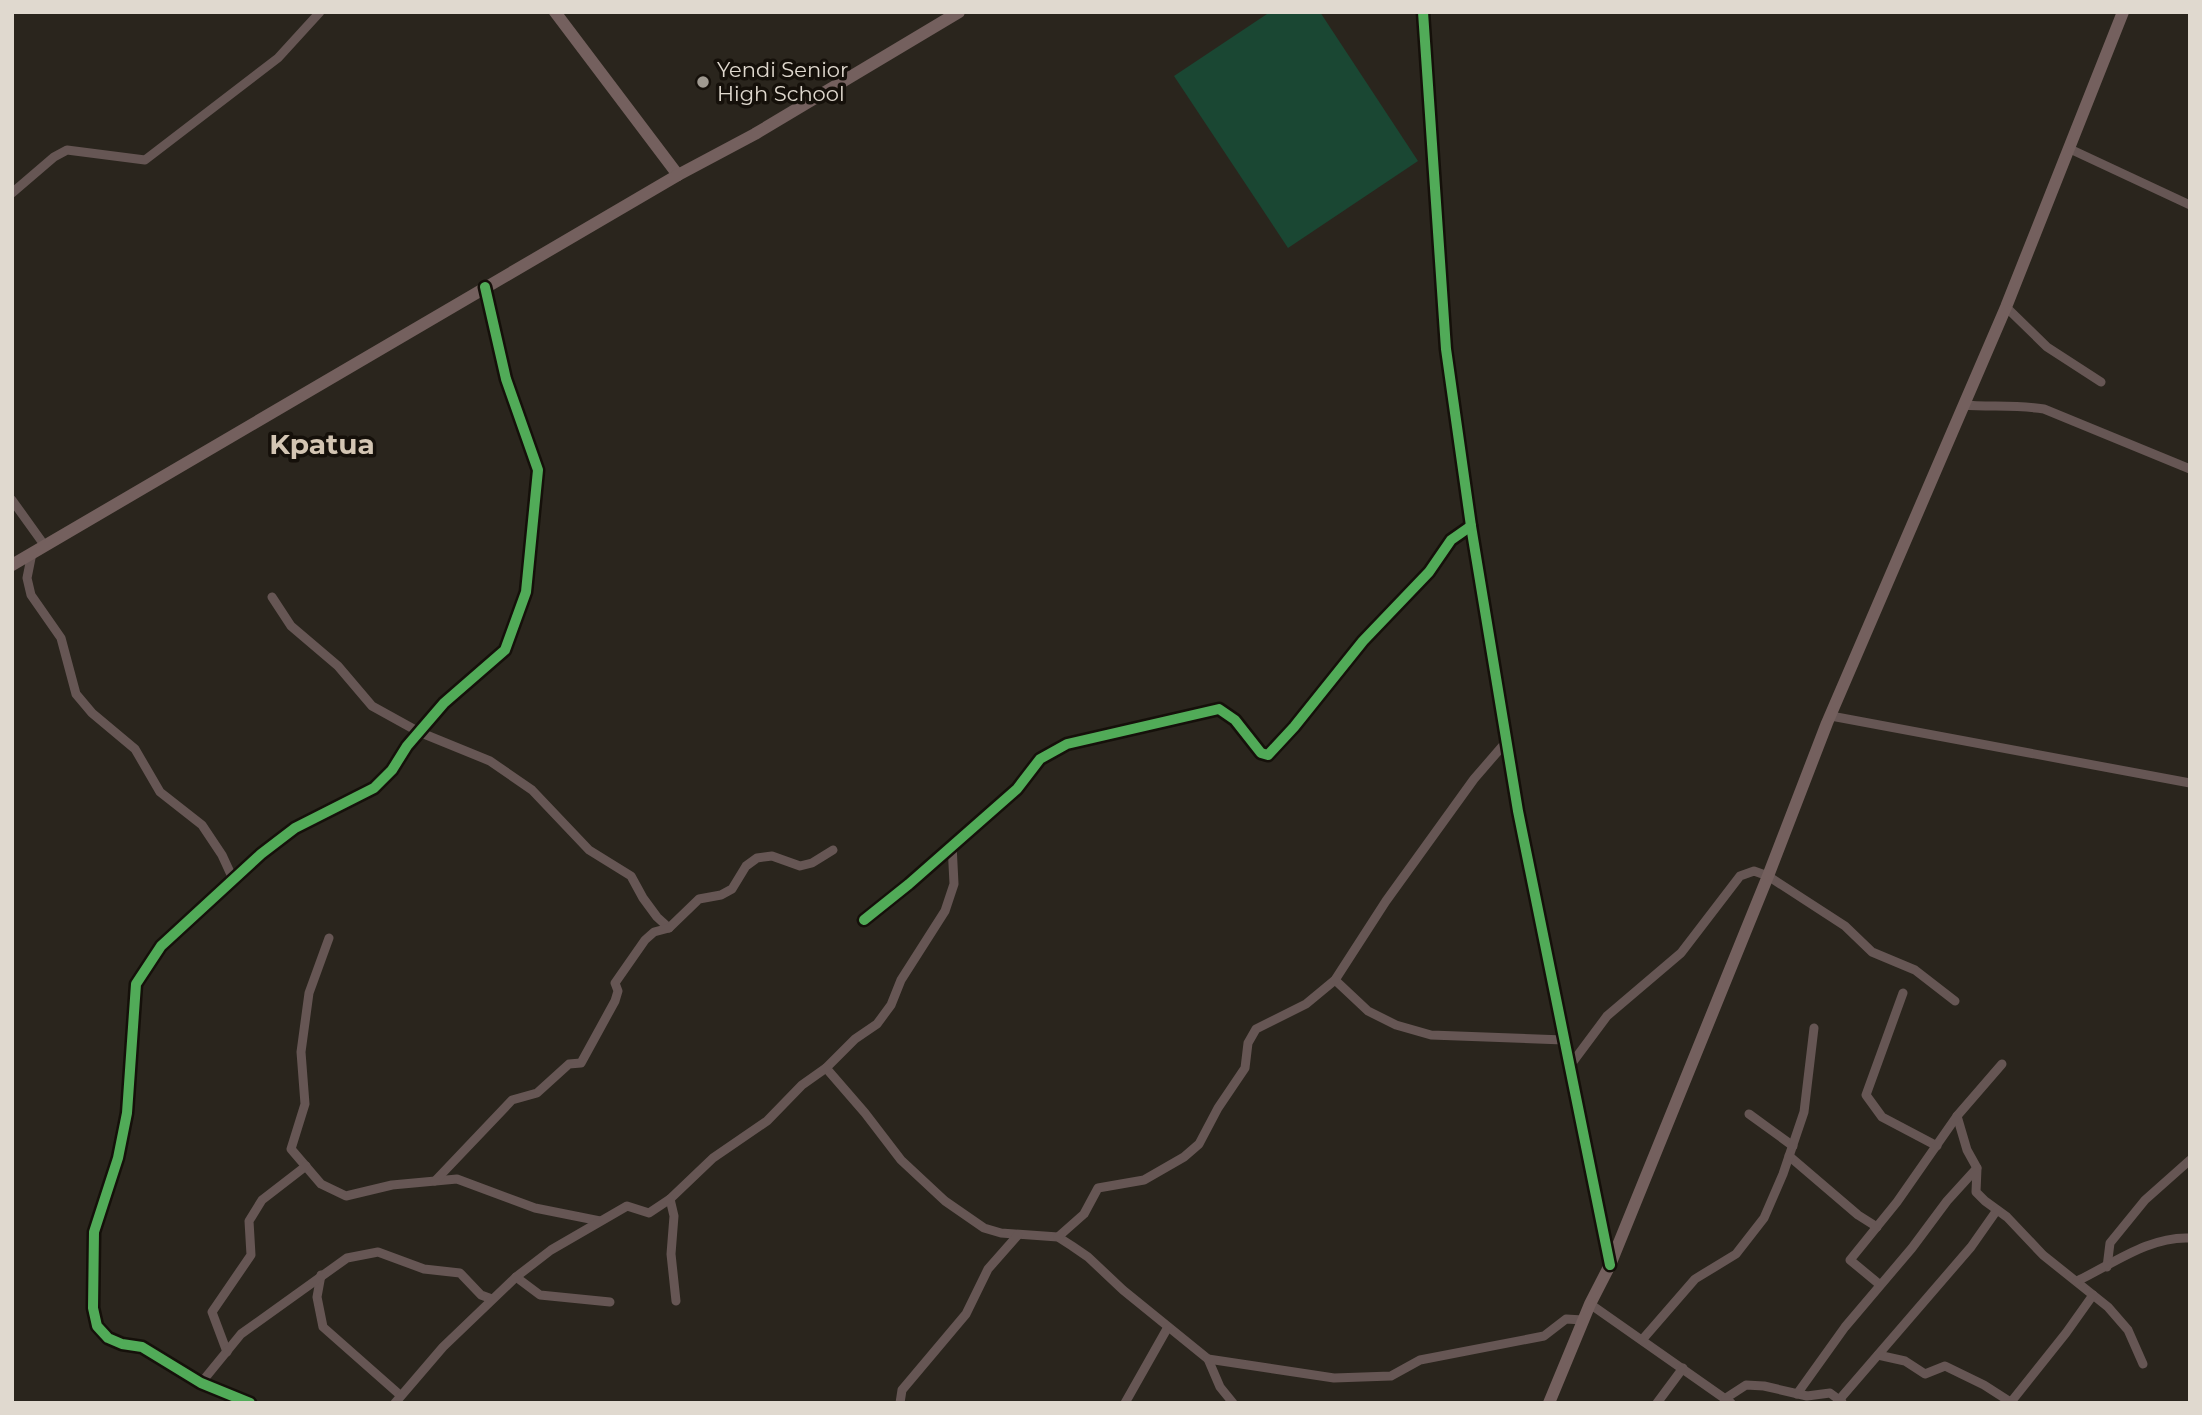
<svg xmlns="http://www.w3.org/2000/svg" width="2202" height="1415" viewBox="0 0 2202 1415" font-family="Montserrat,sans-serif">
	<style>
		.green { fill: #1a4733 }
		.lines { fill: none; stroke-linecap: round; stroke-linejoin: round }
		.street { stroke: #665654; stroke-width: 9 }
		.secondary { stroke: #74605e; stroke-width: 12 }
		.cycleway-casing { stroke: #15100a; stroke-width: 15 }
		.cycleway { stroke: #51ab58; stroke-width: 10 }
		.poi-dot { fill: #a09a91; stroke: #15100a; stroke-width: 2.5 }
		.labels { text-anchor: middle; stroke-width: 7; stroke-linejoin: round; paint-order: stroke }
		.poi-label { font-size: 21px; fill: #e0d9cf; stroke: #15100a; text-anchor: start }
		.district-label { font-size: 28px; font-weight: bold; fill: #d3c5b3; stroke: #15100a }
	</style>
	<rect width="100%" height="100%" fill="#2a251d"/>
	<!-- green -->
	<path class="green" d="M1270,12H1320L1418,161L1288,248L1174,76Z"/>
	<g class="lines">
		<!-- street -->
		<g class="street">
			<path d="M1423,12L1446,349L1471,526L1518,811L1610,1265"/>
			<path d="M2070,149L2190,205"/>
			<path d="M12,193L54,157L67,150L145,160L278,58L320,12"/>
			<path d="M2006,307L2047,347L2101,382"/>
			<path d="M1963,405C1990,407 2018,405 2044,409L2190,469"/>
			<path d="M12,500L45,546"/>
			<path d="M32,553L27,578L31,595L61,638L76,694L92,713L135,749L160,792L202,825L222,855L234,881"/>
			<path d="M272,597L291,626L338,666L372,706L419,732L490,761L532,790L589,850L631,876L643,898L657,917L669,928"/>
			<path d="M1831,716L2190,783"/>
			<path d="M864,920L909,884L1017,789L1040,759L1067,744L1219,709L1235,720L1261,753L1268,755L1294,727L1363,641L1429,572L1451,540L1471,526"/>
			<path d="M329,938L309,993L301,1052L305,1104L291,1149L321,1184L346,1196L392,1185L457,1179L535,1208L600,1221"/>
			<path d="M1335,980L1368,1011L1396,1025L1431,1035L1564,1040"/>
			<path d="M1903,993L1866,1095L1882,1117L1937,1146"/>
			<path d="M1569,1067L1607,1016L1681,953L1740,876L1754,871L1768,876L1845,926L1872,952L1915,970L1955,1001"/>
			<path d="M826,1068L865,1113L901,1160L945,1201L984,1228L1001,1233L1058,1237L1072,1246L1088,1257L1123,1290L1208,1359L1220,1387L1233,1403"/>
			<path d="M1749,1114L1793,1146"/>
			<path d="M1957,1116L1967,1150L1977,1168L1976,1192L1985,1201L2007,1217L2043,1255L2108,1307L2128,1330L2143,1364"/>
			<path d="M1789,1156L1858,1215L1877,1227"/>
			<path d="M435,1181L512,1100L537,1093L569,1064L581,1063L615,1001L618,991L615,983L645,940L654,932L669,928L699,899L721,895L732,889L746,866L757,858L772,856L800,866L812,863L833,850"/>
			<path d="M1058,1237L1084,1214L1098,1188L1144,1180L1184,1157L1199,1144L1218,1108L1245,1068L1248,1043L1256,1029L1306,1004L1335,980L1386,901L1474,779L1506,742"/>
			<path d="M2107,1267L2110,1243L2145,1200L2190,1160"/>
			<path d="M321,1275L317,1297L323,1327L400,1395"/>
			<path d="M516,1277L540,1295L610,1302"/>
			<path d="M2077,1281C2113,1264 2149,1236 2190,1238"/>
			<path d="M1879,1284L1850,1260L1897,1202L1957,1116L2002,1064"/>
			<path d="M676,1301L671,1254L674,1216L670,1199L713,1158L767,1121L802,1085L826,1068L855,1039L877,1024L891,1005L901,980L945,911L954,884L952,844"/>
			<path d="M1590,1304L1731,1403"/>
			<path d="M1642,1340L1695,1279L1736,1254L1764,1218L1783,1174L1804,1112L1814,1028"/>
			<path d="M227,1352L212,1312L251,1255L249,1221L262,1200L306,1166"/>
			<path d="M1878,1355L1905,1361L1925,1374L1945,1366L1984,1385L2012,1403"/>
			<path d="M1208,1359L1334,1378L1391,1376L1420,1360L1544,1336L1566,1319L1583,1320"/>
			<path d="M201,1383L241,1334L347,1258L378,1252L424,1269L460,1273L481,1295L492,1299"/>
			<path d="M1797,1394L1845,1327L1912,1248L1947,1201L1977,1168"/>
			<path d="M1726,1398L1746,1385L1764,1386L1807,1396L1830,1393L1842,1402"/>
			<path d="M1839,1400L1971,1247L1997,1210"/>
			<path d="M2011,1402L2066,1333L2093,1295"/>
			<path d="M250,1403L201,1383L142,1347L122,1344L108,1338L97,1326L93,1308L94,1232L118,1158L127,1113L136,984L161,946L261,854L295,828L374,788L392,770L407,746L444,703L505,650L526,592L538,470L506,379L485,287"/>
			<path d="M395,1403L443,1347L516,1277L551,1250L627,1206L649,1213L670,1199"/>
			<path d="M900,1403L902,1390L966,1314L988,1269L1018,1235"/>
			<path d="M1125,1403L1168,1327"/>
			<path d="M1657,1403L1683,1368"/>
		</g>
		<!-- secondary -->
		<g class="secondary">
			<path d="M555,12L678,175"/>
			<path d="M12,565L678,175L755,134L959,12"/>
			<path d="M1549,1403L1590,1304L1610,1265L1768,876L1827,723L2006,307L2123,12"/>
		</g>
		<!-- cycleway casing -->
		<g class="cycleway-casing">
			<g id="cycleway">
				<path d="M1423,12L1446,349L1471,526L1518,811L1610,1265"/>
				<path d="M864,920L909,884L1017,789L1040,759L1067,744L1219,709L1235,720L1261,753L1268,755L1294,727L1363,641L1429,572L1451,540L1471,526"/>
				<path d="M250,1403L201,1383L142,1347L122,1344L108,1338L97,1326L93,1308L94,1232L118,1158L127,1113L136,984L161,946L261,854L295,828L374,788L392,770L407,746L444,703L505,650L526,592L538,470L506,379L485,287"/>
			</g>
		</g>
		<!-- cycleway -->
		<use href="#cycleway" class="cycleway"/>
	</g>
	<!-- markers -->
	<circle class="poi-dot" cx="703" cy="82" r="7"/>
	<g class="labels">
		<!-- poi labels -->
		<g class="poi-label">
			<text x="717" y="77">Yendi Senior<tspan x="717" dy="24">High School</tspan></text>
		</g>
		<!-- district labels -->
		<g class="district-label">
			<text x="322" y="454">Kpatua</text>
		</g>
	</g>
	<!-- border -->
	<rect width="2202" height="1415" fill="none" stroke="#e0d9cf" stroke-width="28"/>
</svg>
